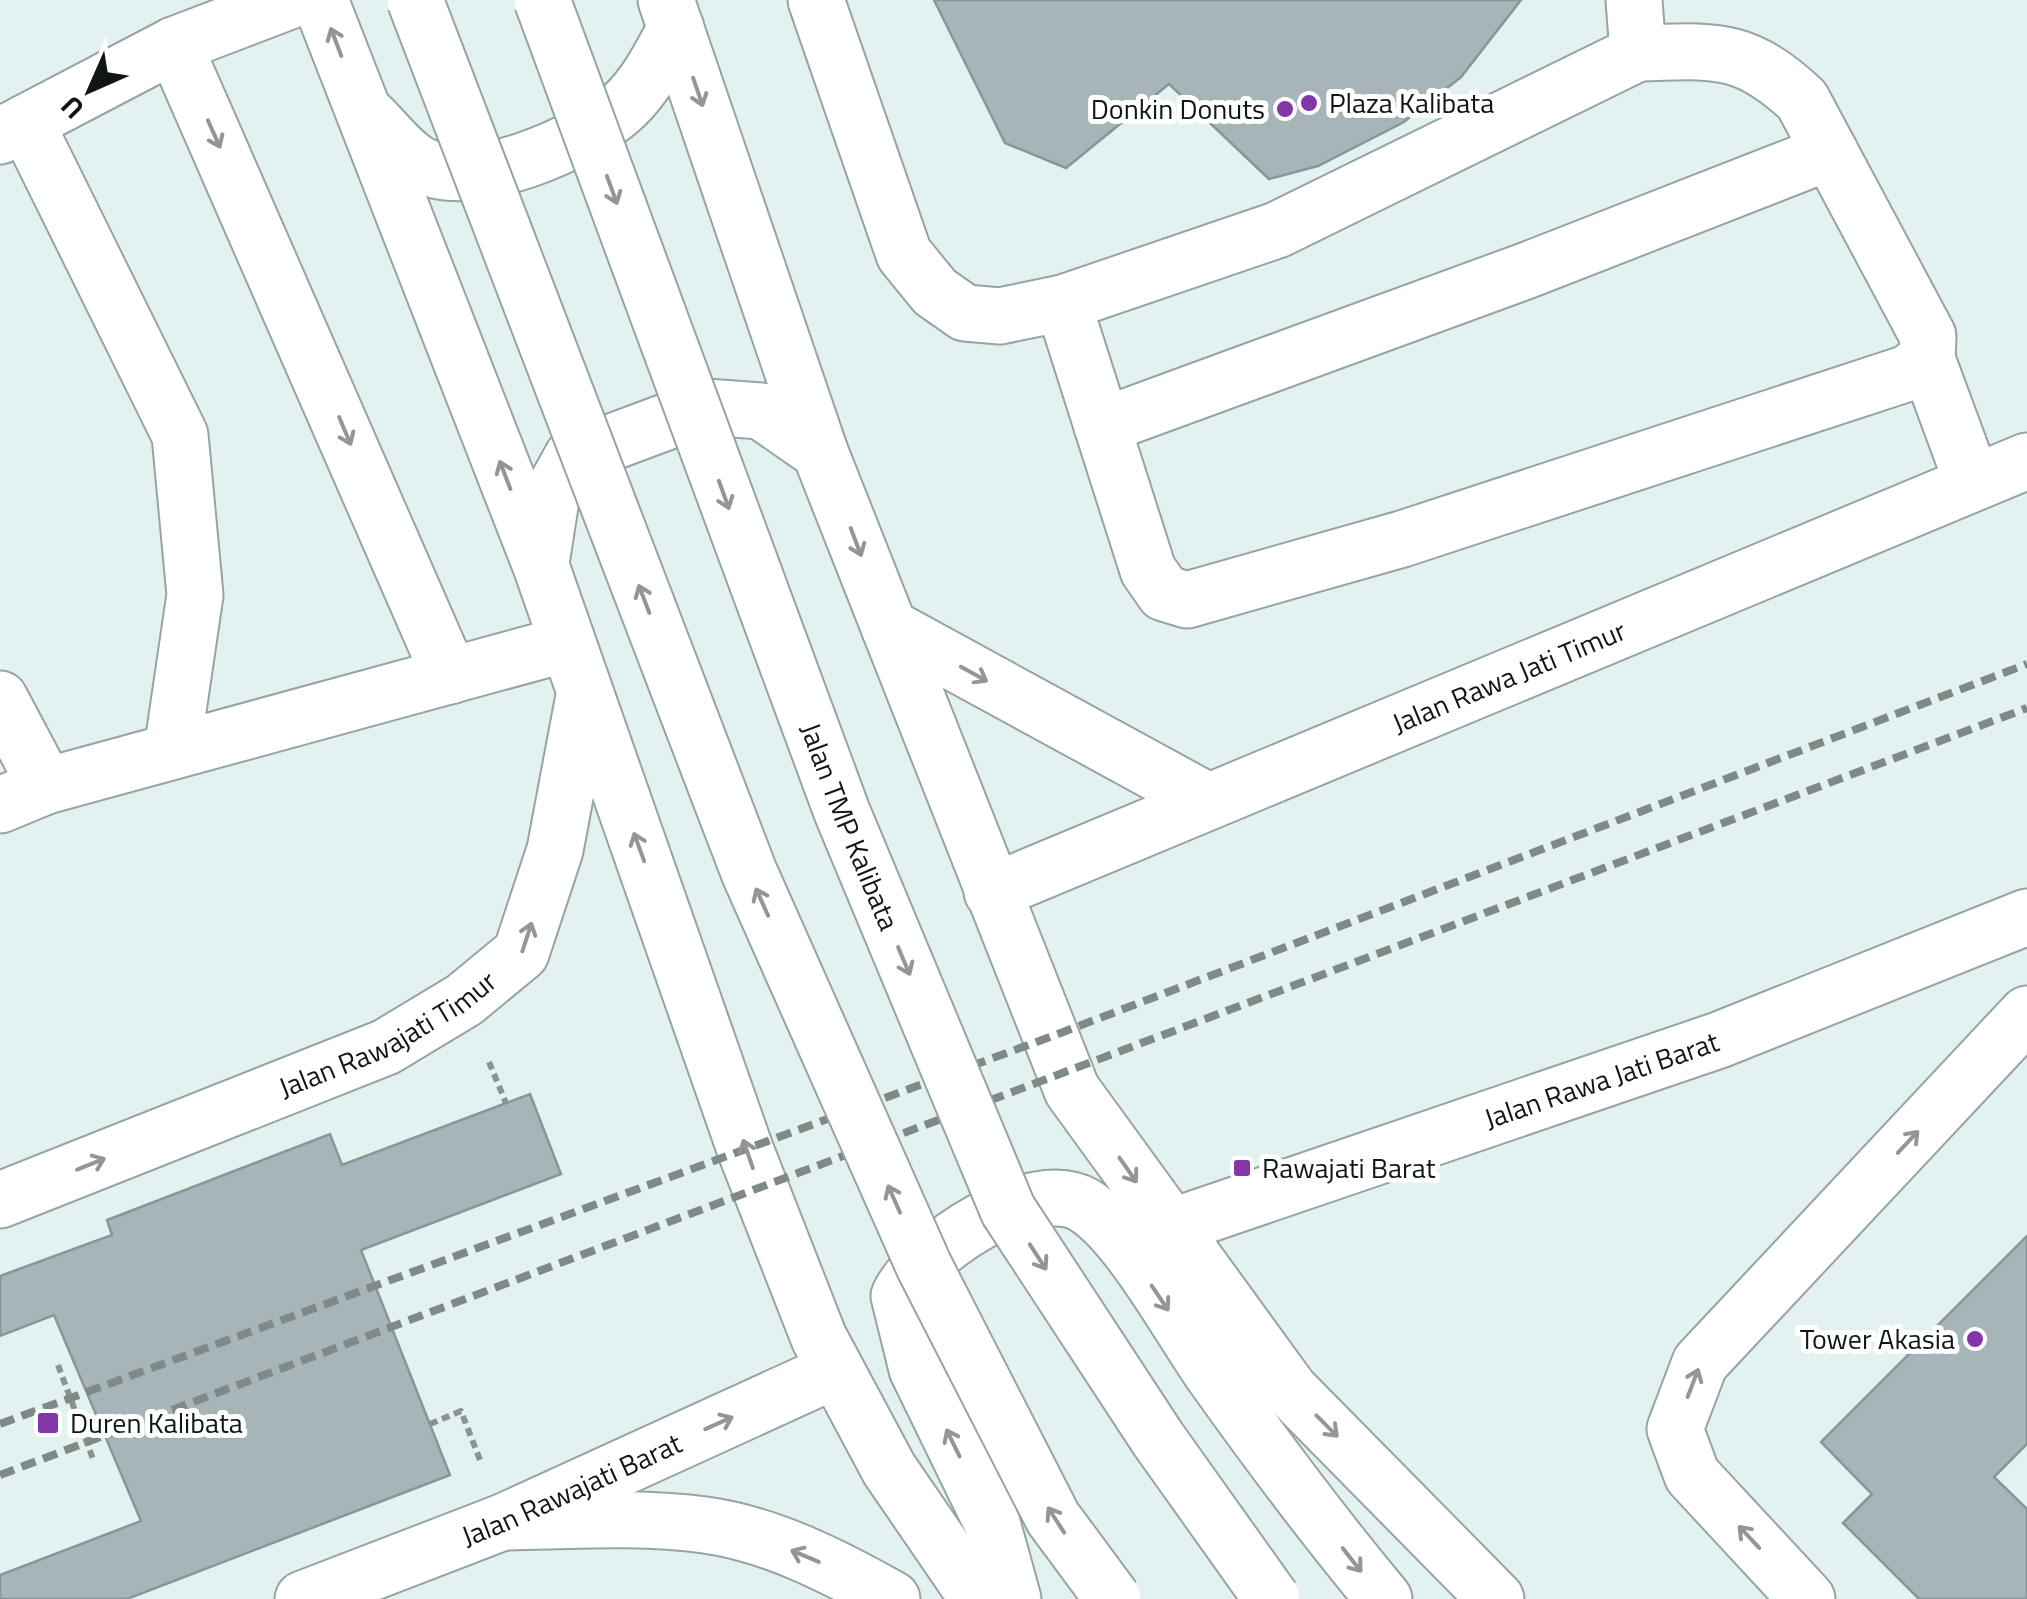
<svg xmlns="http://www.w3.org/2000/svg" width="2027" height="1599" viewBox="0 0 2027 1599" font-family="'Titillium Web',sans-serif">
	<style>
		.building { fill: #a7b4b8; stroke: #889599; stroke-width: 2.5 }
		.lines { fill: none; stroke-linecap: round; stroke-linejoin: round }
		.minor-casing { stroke: #96a4a3; stroke-width: 59 }
		.major-casing { stroke: #96a4a3; stroke-width: 59 }
		.path { stroke: #899392; stroke-width: 6; stroke-dasharray: 8 5; stroke-linecap: butt }
		.minor { stroke: #fff; stroke-width: 55 }
		.major { stroke: #fff; stroke-width: 55 }
		.rail { stroke: #7f8988; stroke-width: 8; stroke-dasharray: 15 8; stroke-linecap: butt }
		.major-bridge-casing { stroke: #96a4a3; stroke-width: 59; stroke-linecap: butt }
		.major-bridge { stroke: #fff; stroke-width: 55 }
		.oneway { stroke: #939696 }
		.poi-dot { fill: #8336a7; stroke: #fff; stroke-width: 4 }
		.labels { text-anchor: middle; stroke-width: 10; stroke-linejoin: round; paint-order: stroke }
		.poi-label { font-size: 28px; fill: #101515; stroke: #fff; text-anchor: start }
		.street-label { font-size: 28px; fill: #101515; stroke: #fff }
	</style>
	<rect width="100%" height="100%" fill="#e3f2f0"/>
	<!-- building -->
	<g class="building">
		<path d="M934,0H1521L1461,77L1404,122L1318,166L1269,179L1169,84L1066,168L1005,143Z"/>
		<path d="M530,1094L561,1174L361,1250L450,1475L127,1599H0V1575L141,1521L54,1315L0,1336V1276L112,1235L107,1220L330,1134L342,1165Z"/>
		<path d="M2027,1236V1444L1994,1477L2027,1509V1599H1919L1843,1523L1872,1494L1821,1442Z"/>
	</g>
	<g class="lines">
		<!-- minor casing -->
		<g class="minor-casing">
			<g id="minor">
				<path d="M816,0L904,254L935,292L965,313L1000,316L1063,303L1277,230L1638,53L1634,0"/>
				<path d="M174,45L450,676"/>
				<path d="M26,123L180,435L195,595L172,751"/>
				<path d="M0,136L174,45L292,0"/>
				<path d="M1063,303L1148,570L1164,593L1187,600L1402,539L1908,373L1927,359L1928,336L1802,100C1743,45 1714,51 1638,53"/>
				<path d="M1927,359L1972,481"/>
				<path d="M1102,426L1528,270L1830,152"/>
				<path d="M0,699L46,786"/>
				<path d="M0,805L46,786L566,644"/>
				<path id="s1" d="M0,1200L386,1047L464,1000L521,953L555,850L584,696"/>
				<path id="s2" d="M1168,1228L1719,1040L2027,917"/>
				<path id="s3" d="M303,1599L503,1522L834,1371"/>
				<path d="M1807,1599L1692,1475L1675,1429L1700,1363L2027,1014"/>
			</g>
		</g>
		<!-- major casing -->
		<g class="major-casing">
			<g id="major">
				<path d="M320,0L541,566L745,1149L819,1338L889,1469L978,1599"/>
				<path d="M666,0L820,452L1072,1090L1290,1390L1496,1599"/>
				<path d="M369,116C385,131 401,154 420,164C471,193 586,143 625,105C648,83 661,55 676,28"/>
				<path d="M541,563L552,493L572,457L706,407L761,411L820,452"/>
				<path d="M889,627L1206,800"/>
				<path id="s4" d="M992,892L2027,461"/>
				<path d="M503,1522C570,1521 639,1516 705,1525C771,1534 835,1567 892,1599"/>
				<path d="M1013,1599L992,1523L917,1369L899,1296C921,1249 1033,1175 1084,1205C1129,1232 1181,1330 1213,1375C1267,1451 1324,1527 1384,1599"/>
			</g>
		</g>
		<!-- path -->
		<g class="path">
			<path d="M489,1062L506,1103"/>
			<path d="M58,1365L93,1459"/>
			<path d="M430,1424L461,1411L480,1460"/>
		</g>
		<!-- minor -->
		<use href="#minor" class="minor"/>
		<!-- major -->
		<use href="#major" class="major"/>
		<!-- rail -->
		<g class="rail">
			<path d="M0,1424L1050,1037L2027,664"/>
			<path d="M0,1475L2027,708"/>
		</g>
		<!-- major-bridge casing -->
		<g class="major-bridge-casing">
			<g id="major-bridge">
				<path d="M415,0L749,872L924,1266L1053,1518L1113,1599"/>
				<path id="s5" d="M542,0L842,812L1008,1210L1158,1439L1272,1599"/>
			</g>
		</g>
		<!-- major-bridge -->
		<use href="#major-bridge" class="major-bridge"/>
	</g>
	<!-- one-way arrows -->
	<defs><path id="oneway-shaft" d="M-6 0H5M1.5-3L5.5 0L1.5 3" fill="none" stroke-width="1.6" stroke-linecap="round" stroke-linejoin="round" transform="scale(2.5)"/></defs>
	<g class="oneway">
		<use href="#oneway-shaft" transform="translate(336 42) rotate(-111)"/>
		<use href="#oneway-shaft" transform="translate(698 92) rotate(71)"/>
		<use href="#oneway-shaft" transform="translate(214 134) rotate(66)"/>
		<use href="#oneway-shaft" transform="translate(612 190) rotate(70)"/>
		<use href="#oneway-shaft" transform="translate(345 431) rotate(67)"/>
		<use href="#oneway-shaft" transform="translate(505 475) rotate(-111)"/>
		<use href="#oneway-shaft" transform="translate(724 495) rotate(70)"/>
		<use href="#oneway-shaft" transform="translate(856 542) rotate(69)"/>
		<use href="#oneway-shaft" transform="translate(644 599) rotate(-111)"/>
		<use href="#oneway-shaft" transform="translate(974 674) rotate(29)"/>
		<use href="#oneway-shaft" transform="translate(639 847) rotate(-110)"/>
		<use href="#oneway-shaft" transform="translate(762 902) rotate(-114)"/>
		<use href="#oneway-shaft" transform="translate(527 937) rotate(-72)"/>
		<use href="#oneway-shaft" transform="translate(904 961) rotate(67)"/>
		<use href="#oneway-shaft" transform="translate(1908 1142) rotate(-47)"/>
		<use href="#oneway-shaft" transform="translate(748 1154) rotate(-109)"/>
		<use href="#oneway-shaft" transform="translate(91 1164) rotate(-22)"/>
		<use href="#oneway-shaft" transform="translate(1128 1170) rotate(55)"/>
		<use href="#oneway-shaft" transform="translate(894 1199) rotate(-114)"/>
		<use href="#oneway-shaft" transform="translate(1038 1257) rotate(57)"/>
		<use href="#oneway-shaft" transform="translate(1160 1298) rotate(56)"/>
		<use href="#oneway-shaft" transform="translate(1693 1383) rotate(-69)"/>
		<use href="#oneway-shaft" transform="translate(719 1423) rotate(-24)"/>
		<use href="#oneway-shaft" transform="translate(1327 1426) rotate(45)"/>
		<use href="#oneway-shaft" transform="translate(953 1443) rotate(-116)"/>
		<use href="#oneway-shaft" transform="translate(1056 1520) rotate(-123)"/>
		<use href="#oneway-shaft" transform="translate(1749 1537) rotate(-133)"/>
		<use href="#oneway-shaft" transform="translate(805 1556) rotate(-157)"/>
		<use href="#oneway-shaft" transform="translate(1352 1560) rotate(52)"/>
	</g>
	<!-- markers -->
	<g class="poi-dot">
		<circle cx="1309" cy="103" r="10"/>
		<circle cx="1285" cy="109" r="10"/>
		<rect x="1232" y="1158" width="20" height="20" rx="5"/>
		<circle cx="1975" cy="1339" r="10"/>
		<rect x="36" y="1411" width="24" height="24" rx="5"/>
	</g>
	<g class="labels">
		<!-- poi labels -->
		<g class="poi-label">
			<text x="1329" y="113">Plaza Kalibata</text>
			<text x="1265" y="119" text-anchor="end">Donkin Donuts</text>
			<text x="1262" y="1178">Rawajati Barat</text>
			<text x="1955" y="1349" text-anchor="end">Tower Akasia</text>
			<text x="70" y="1433">Duren Kalibata</text>
		</g>
		<!-- street labels -->
		<g class="street-label">
			<text dy="10" stroke="none"><textPath href="#s4" startOffset="560">Jalan Rawa Jati Timur</textPath></text>
			<text dy="10" stroke="none"><textPath href="#s5" startOffset="882">Jalan TMP Kalibata</textPath></text>
			<text dy="10" stroke="none"><textPath href="#s1" startOffset="422">Jalan Rawajati Timur</textPath></text>
			<text dy="10" stroke="none"><textPath href="#s2" startOffset="458">Jalan Rawa Jati Barat</textPath></text>
			<text dy="10" stroke="none"><textPath href="#s3" startOffset="290">Jalan Rawajati Barat</textPath></text>
		</g>
	</g>
	<!-- north arrow -->
	<g transform="translate(90 90) rotate(225)" stroke="#ffffff" stroke-width="8" paint-order="stroke">
	<path d="M0-8L18 38L0 25L-18 38Z" fill="#101515"/>
	<text y="-15" font-size="28" font-weight="bold" text-anchor="middle" fill="#101515">U</text>
	</g>
</svg>
